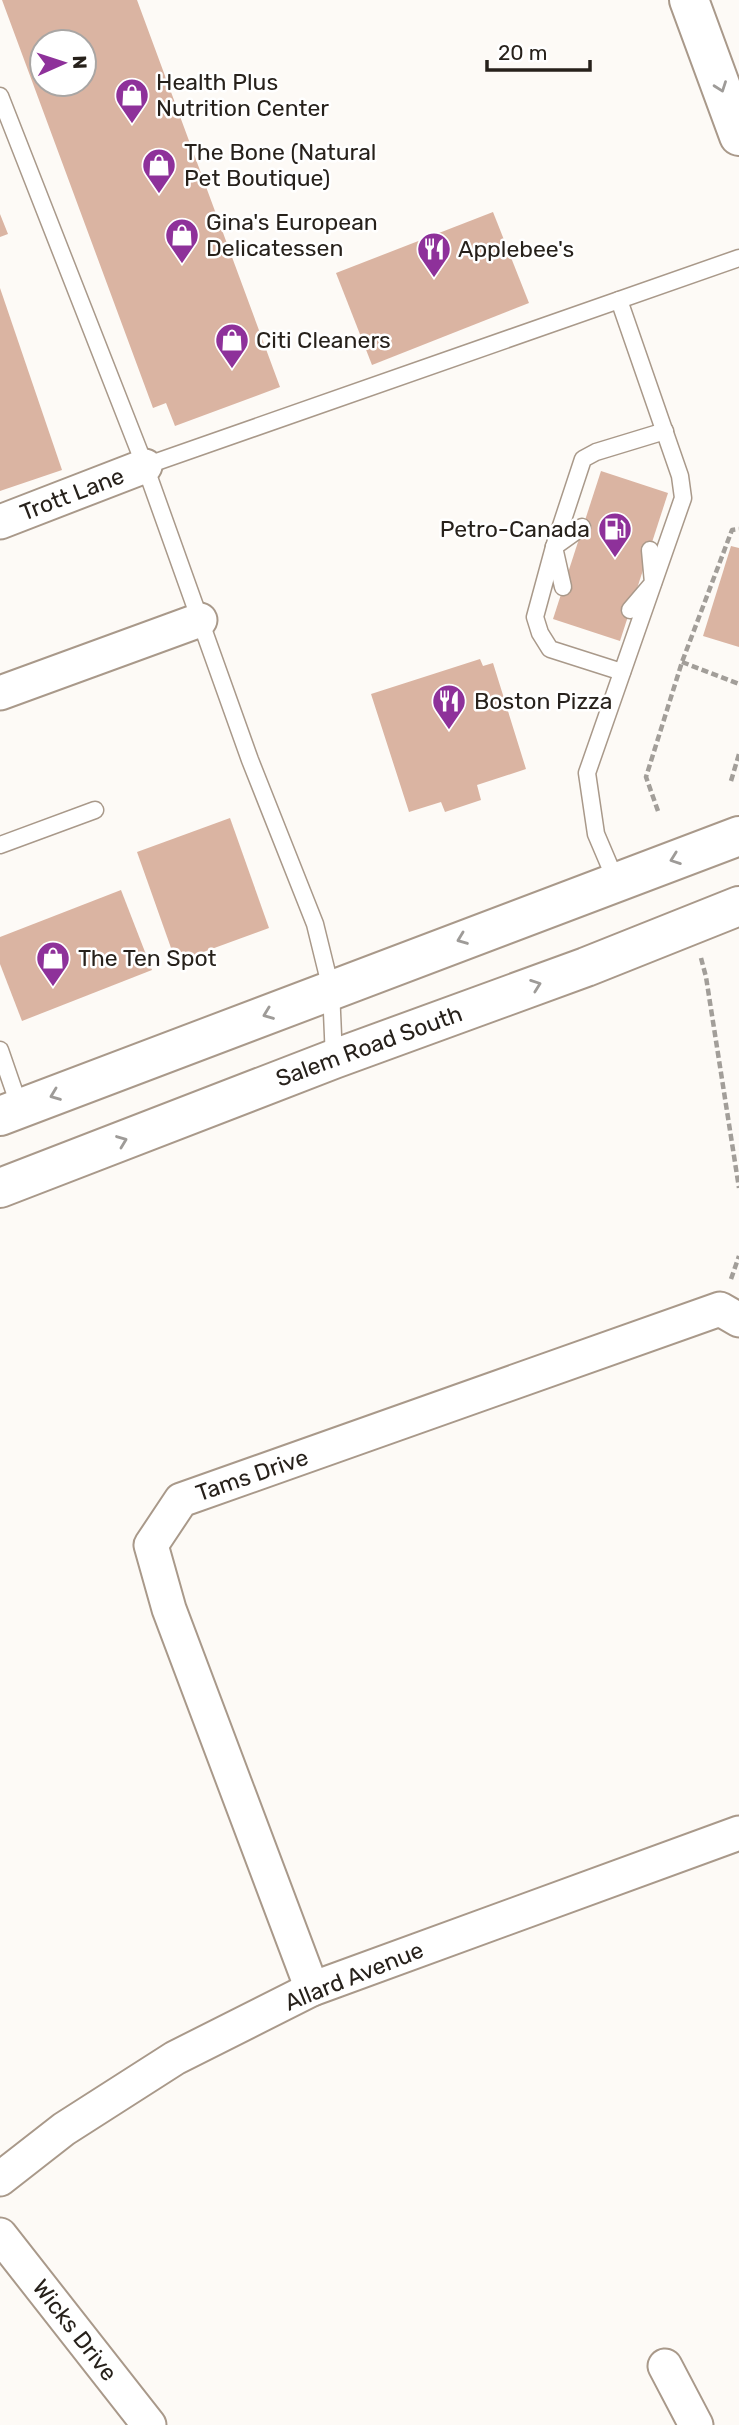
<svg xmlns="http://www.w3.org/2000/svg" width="739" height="2425" viewBox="0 0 739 2425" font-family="Rubik,sans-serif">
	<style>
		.building { fill: #dab4a2; fill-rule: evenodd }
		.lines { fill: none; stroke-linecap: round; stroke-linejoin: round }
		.service-casing { stroke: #a9998a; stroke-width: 19 }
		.minor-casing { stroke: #a9998a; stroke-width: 37 }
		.secondary-casing { stroke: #a9998a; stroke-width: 42 }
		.primary-casing { stroke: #a9998a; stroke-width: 42 }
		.path { stroke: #a29e99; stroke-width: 4.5; stroke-dasharray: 7 3.5; stroke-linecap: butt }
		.service { stroke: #fff; stroke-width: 16 }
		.minor { stroke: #fff; stroke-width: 33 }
		.secondary { stroke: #fff; stroke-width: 38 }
		.primary { stroke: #fff; stroke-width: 38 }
		.oneway { stroke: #9e9b98 }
		.labels { text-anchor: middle; stroke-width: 5; stroke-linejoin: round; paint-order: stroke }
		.poi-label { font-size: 23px; fill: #27211b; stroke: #fff; text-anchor: start }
		.street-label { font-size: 23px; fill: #27211b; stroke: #fff }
	</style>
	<rect width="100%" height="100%" fill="#fdfaf6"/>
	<!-- building -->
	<g class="building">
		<path d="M2,0H137L280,387L175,426L166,403L153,408ZM42,42H84V84H42Z"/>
		<path d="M493,212L529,303L372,365L336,273Z"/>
		<path d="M0,214L8,234L0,237Z"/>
		<path d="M0,288L62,470L0,491Z"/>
		<path d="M601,471L668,493L620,641L553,619Z"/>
		<path d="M731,546L739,548V647L703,636Z"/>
		<path d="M480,659L483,666L493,663L526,769L477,785L481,800L445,812L441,802L409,812L371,694Z"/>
		<path d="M230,818L269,928L176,962L137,852Z"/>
		<path d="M121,890L152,970L22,1021L0,964V937Z"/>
	</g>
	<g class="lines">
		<!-- service casing -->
		<g class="service-casing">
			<g id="service">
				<path d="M0,96L145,466L739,258"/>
				<path d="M145,466L250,760L315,924L331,989L334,1059"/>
				<path d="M563,587L554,547L582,527"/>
				<path d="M630,610L653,583L650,550"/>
				<path d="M622,672L550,649L540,633L535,617L554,547L583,459L596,452L665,431"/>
				<path d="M0,845L95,810"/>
				<path d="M616,881L596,834L587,773L683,498L680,476L619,300"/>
				<path d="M0,1050L20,1108"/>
			</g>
		</g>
		<!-- minor casing -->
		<g class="minor-casing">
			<g id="minor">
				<path d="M0,522L145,466"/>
				<path d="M0,693L200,620"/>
				<path d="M312,1989L169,1609L151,1545L181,1500L720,1309L739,1320"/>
				<path d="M0,2179L64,2129L175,2058L312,1989L739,1833"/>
				<path d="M0,2235L149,2425"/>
				<path d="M665,2366L696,2425"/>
			</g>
		</g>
		<!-- secondary casing -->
		<g class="secondary-casing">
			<g id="secondary">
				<path d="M0,1116L739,836"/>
				<path d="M0,1188L334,1059L586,967L739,906"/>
			</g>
		</g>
		<!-- primary casing -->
		<g class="primary-casing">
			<path id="primary" d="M689,0L739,136"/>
		</g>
		<!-- path -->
		<g class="path">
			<path d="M682,662L739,684"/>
			<path d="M731,781L739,754"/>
			<path d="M658,811L646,777L682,662L732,530L739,529"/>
			<path d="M701,958L706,977L739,1188"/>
			<path d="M731,1279L739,1256"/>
		</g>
		<!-- service -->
		<use href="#service" class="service"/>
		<!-- minor -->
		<use href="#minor" class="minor"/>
		<!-- secondary -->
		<use href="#secondary" class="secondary"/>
		<!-- primary -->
		<use href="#primary" class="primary"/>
	</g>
	<!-- one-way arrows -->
	<defs><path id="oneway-chevron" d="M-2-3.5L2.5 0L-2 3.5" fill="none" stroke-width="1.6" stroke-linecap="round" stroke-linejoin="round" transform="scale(1.75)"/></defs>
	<g class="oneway">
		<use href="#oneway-chevron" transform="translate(721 87) rotate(70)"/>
		<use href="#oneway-chevron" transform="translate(675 859) rotate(160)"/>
		<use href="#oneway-chevron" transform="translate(462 939) rotate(159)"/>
		<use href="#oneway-chevron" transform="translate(536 985) rotate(-20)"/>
		<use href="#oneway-chevron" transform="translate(268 1014) rotate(159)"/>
		<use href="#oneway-chevron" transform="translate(55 1095) rotate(159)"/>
		<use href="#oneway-chevron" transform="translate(122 1141) rotate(-21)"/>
	</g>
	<!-- icons -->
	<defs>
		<g id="shop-pin" transform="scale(1.75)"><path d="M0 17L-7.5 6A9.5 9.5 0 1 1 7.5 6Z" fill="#8e319a" stroke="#fff"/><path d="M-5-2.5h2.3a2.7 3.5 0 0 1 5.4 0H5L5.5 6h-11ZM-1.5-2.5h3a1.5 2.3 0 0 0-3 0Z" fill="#fff"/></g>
		<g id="restaurant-pin" transform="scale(1.75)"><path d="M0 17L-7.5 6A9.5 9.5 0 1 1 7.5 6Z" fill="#8e319a" stroke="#fff"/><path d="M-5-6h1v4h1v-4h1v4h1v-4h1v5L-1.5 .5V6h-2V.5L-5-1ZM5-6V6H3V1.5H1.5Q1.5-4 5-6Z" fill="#fff"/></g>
		<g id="fuel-pin" transform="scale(1.75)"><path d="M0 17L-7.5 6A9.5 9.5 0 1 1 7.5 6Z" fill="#8e319a" stroke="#fff"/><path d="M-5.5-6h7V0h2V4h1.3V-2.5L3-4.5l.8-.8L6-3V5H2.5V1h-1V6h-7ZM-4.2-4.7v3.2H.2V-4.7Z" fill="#fff"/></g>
	</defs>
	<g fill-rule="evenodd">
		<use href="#shop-pin" x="132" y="95"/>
		<use href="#shop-pin" x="159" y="165"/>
		<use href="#shop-pin" x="182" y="235"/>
		<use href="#restaurant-pin" x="434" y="249"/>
		<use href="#shop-pin" x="232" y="340"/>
		<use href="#fuel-pin" x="615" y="529"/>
		<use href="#restaurant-pin" x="449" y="701"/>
		<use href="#shop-pin" x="53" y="958"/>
	</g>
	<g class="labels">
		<!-- poi labels -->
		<g class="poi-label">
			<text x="156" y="90">Health Plus<tspan x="156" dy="26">Nutrition Center</tspan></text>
			<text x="184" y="160">The Bone (Natural<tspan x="184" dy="26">Pet Boutique)</tspan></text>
			<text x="206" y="230">Gina's European<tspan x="206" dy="26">Delicatessen</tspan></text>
			<text x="458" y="257">Applebee's</text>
			<text x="256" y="348">Citi Cleaners</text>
			<text x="590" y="537" text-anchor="end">Petro-Canada</text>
			<text x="474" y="709">Boston Pizza</text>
			<text x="78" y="966">The Ten Spot</text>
		</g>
		<!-- street labels -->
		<g class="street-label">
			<text transform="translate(72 494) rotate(-21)" y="8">Trott Lane</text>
			<text transform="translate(369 1046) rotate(-20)" y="8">Salem Road South</text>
			<text transform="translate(252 1475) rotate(-19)" y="8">Tams Drive</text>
			<text transform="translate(354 1976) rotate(-22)" y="8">Allard Avenue</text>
			<text transform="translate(75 2330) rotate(52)" y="8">Wicks Drive</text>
		</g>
	</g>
	<!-- north arrow -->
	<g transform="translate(63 63) rotate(87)"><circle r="33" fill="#ffffff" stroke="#a9a6a4" stroke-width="2"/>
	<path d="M0-5L12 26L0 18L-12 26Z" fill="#8e319a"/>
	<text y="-10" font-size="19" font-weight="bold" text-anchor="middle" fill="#27211b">N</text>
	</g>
	<!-- scale -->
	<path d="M487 60v10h103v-10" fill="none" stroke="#27211b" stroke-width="3.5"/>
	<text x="498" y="60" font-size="21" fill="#27211b" stroke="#ffffff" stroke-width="5" paint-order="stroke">20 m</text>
</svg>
